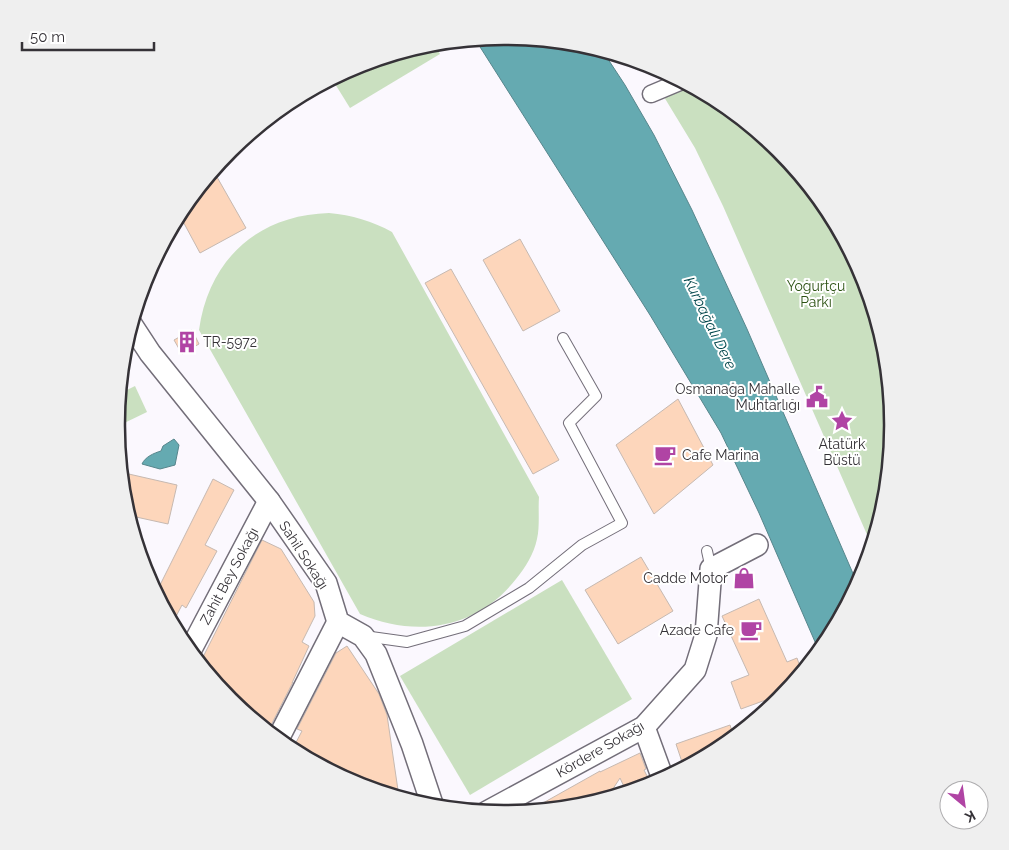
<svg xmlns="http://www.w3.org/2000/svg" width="1009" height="850" viewBox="0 0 1009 850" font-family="Raleway,sans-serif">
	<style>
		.green { fill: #cae0c0 }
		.water { fill: #65aab1; stroke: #57868c }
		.building { fill: #fdd6bb; stroke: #c6b9b1 }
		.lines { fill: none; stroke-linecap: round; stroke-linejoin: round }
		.service-casing { stroke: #736e79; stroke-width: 12 }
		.pedestrian-casing { stroke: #736e79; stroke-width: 19 }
		.minor-casing { stroke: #736e79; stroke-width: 24 }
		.service { stroke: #fff; stroke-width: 10 }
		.pedestrian { stroke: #fff; stroke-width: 16 }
		.minor { stroke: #fff; stroke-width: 21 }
		.labels { text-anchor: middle; stroke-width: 4; stroke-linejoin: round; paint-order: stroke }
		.park-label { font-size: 14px; fill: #2c5213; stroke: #fff }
		.poi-label { font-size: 14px; fill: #353237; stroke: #fff; text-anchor: end }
		.street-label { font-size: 14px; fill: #353237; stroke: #fff }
		.water-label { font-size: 15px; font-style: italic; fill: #01464b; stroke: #fff }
		.rim { fill: none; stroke: #353237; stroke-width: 2.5 }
	</style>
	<rect width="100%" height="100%" fill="#fbf8fe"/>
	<!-- green -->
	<g class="green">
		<path d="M433,43L440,54L350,108L332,79L356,66Z"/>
		<path d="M675,77L721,102L780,150L828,209L864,276L886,349L893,425L886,501L872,546L723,206L695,148L658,87Z"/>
		<path d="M329,213C352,215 372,221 392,232L539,497C538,510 540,526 537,539C534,554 525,568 516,579C477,629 416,638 360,614L199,330C209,259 258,215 329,213Z"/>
		<path d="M135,386L147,412L116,427L119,394Z"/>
		<path d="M562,580L632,699L470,795L400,676Z"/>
	</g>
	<!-- water -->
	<g class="water">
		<path d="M505,36L581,44L602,50L625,85L654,135L692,210L747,329L858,585L828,641L819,651L759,513L721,433L650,315L475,39Z"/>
		<path d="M174,439L179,445L175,465L160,469L142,464C145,457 154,453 161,451L163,446Z"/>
	</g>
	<!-- building -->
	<g class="building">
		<path d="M213,170L246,228L200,253L179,214Z"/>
		<path d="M520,239L560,311L523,331L483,260Z"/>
		<path d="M451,269L559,460L533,474L425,283Z"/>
		<path d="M192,330L199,344L182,354L174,340Z"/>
		<path d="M678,399L713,465L654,514L616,445Z"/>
		<path d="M120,472L177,485L168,524L127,515L123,501Z"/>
		<path d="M213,479L234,490L205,545L217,551L186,608L182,605L172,624L156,593Z"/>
		<path d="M262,540L281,549L314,602L315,616L302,642L309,646L292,683L293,682L268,731L229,700L200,663Z"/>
		<path d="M641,557L673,611L618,644L585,590Z"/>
		<path d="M759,599L787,662L797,658L802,672L785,693L741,709L731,682L749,675L722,616Z"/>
		<path d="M347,646L379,694L387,715L399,797L355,784L292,750L302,731L297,729L336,653Z"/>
		<path d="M730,725L734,737L720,748L684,768L676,744Z"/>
		<path d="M640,753L646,769L644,770L649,780L626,791L620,778L607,798L580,806L527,812L600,771V772Z"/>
	</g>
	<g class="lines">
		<!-- service casing -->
		<g class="service-casing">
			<g id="service">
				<path d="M707,551L711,569"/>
				<path d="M364,636L407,642L465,626L529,588L582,545L622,523L569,423L596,396L563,338"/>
			</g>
		</g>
		<!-- pedestrian casing -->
		<g class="pedestrian-casing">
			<path id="pedestrian" d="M651,94L682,81"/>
		</g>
		<!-- minor casing -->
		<g class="minor-casing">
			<g id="minor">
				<path d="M131,324L150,353L269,501L326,583L338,622L363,636L376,654L412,744L433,807"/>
				<path d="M190,651L269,501"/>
				<path d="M644,727L663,779"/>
				<path d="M278,739L338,622"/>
				<path d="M487,812L644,727L695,670L706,635L711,569L757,545"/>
			</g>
		</g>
		<!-- service -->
		<use href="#service" class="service"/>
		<!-- pedestrian -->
		<use href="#pedestrian" class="pedestrian"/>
		<!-- minor -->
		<use href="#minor" class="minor"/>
	</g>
	<!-- icons -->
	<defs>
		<g id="building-bare" transform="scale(1.725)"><path d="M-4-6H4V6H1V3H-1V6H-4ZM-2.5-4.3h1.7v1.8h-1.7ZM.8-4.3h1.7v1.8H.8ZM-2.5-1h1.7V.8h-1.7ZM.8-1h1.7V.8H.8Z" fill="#b044a4" stroke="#fff" stroke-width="2.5" paint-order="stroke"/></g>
		<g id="civic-bare" transform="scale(1.725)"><path d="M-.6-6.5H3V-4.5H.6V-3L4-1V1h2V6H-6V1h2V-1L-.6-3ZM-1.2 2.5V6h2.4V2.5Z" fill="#b044a4" stroke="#fff" stroke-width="2.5" paint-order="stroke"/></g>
		<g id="sight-bare" transform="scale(1.725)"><path d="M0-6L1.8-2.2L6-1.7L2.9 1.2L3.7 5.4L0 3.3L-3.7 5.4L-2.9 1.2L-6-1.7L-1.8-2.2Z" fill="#b044a4" stroke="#fff" stroke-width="2.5" paint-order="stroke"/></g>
		<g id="cafe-bare" transform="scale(1.725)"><path d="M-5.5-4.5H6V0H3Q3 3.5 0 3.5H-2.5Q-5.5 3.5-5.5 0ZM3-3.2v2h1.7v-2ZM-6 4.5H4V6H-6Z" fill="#b044a4" stroke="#fff" stroke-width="2.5" paint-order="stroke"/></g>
		<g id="shop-bare" transform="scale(1.725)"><path d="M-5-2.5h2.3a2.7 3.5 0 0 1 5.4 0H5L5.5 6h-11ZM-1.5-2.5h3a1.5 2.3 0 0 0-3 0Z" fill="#b044a4" stroke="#fff" stroke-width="2.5" paint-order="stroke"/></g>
	</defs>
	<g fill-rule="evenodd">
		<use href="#building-bare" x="187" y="342"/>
		<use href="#civic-bare" x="817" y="397"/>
		<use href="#sight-bare" x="842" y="421"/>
		<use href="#cafe-bare" x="665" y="455"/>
		<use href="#shop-bare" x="744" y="578"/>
		<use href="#cafe-bare" x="751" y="630"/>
	</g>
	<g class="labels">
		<!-- park labels -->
		<g class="park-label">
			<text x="816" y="291">Yoğurtçu<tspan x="816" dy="16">Parkı</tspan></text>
		</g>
		<!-- poi labels -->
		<g class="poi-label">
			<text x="203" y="347" text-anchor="start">TR-5972</text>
			<text x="800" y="394">Osmanağa Mahalle<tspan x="800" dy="16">Muhtarlığı</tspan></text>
			<text x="842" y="449" text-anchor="middle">Atatürk<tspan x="842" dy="16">Büstü</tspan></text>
			<text x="682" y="460" text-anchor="start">Cafe Marina</text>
			<text x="728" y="583">Cadde Motor</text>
			<text x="734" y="635">Azade Cafe</text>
		</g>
		<!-- street labels -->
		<g class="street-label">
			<text transform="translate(304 555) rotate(57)" y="5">Sahil Sokağı</text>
			<text transform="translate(229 576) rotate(-62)" y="5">Zahit Bey Sokağı</text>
			<text transform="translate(600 749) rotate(-30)" y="5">Kördere Sokağı</text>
		</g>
		<!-- water labels -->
		<g class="water-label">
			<text transform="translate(710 323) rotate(64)" y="5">Kurbağalı Dere</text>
		</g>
	</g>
	<!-- crop -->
	<path d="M0 0H1009V850H0ZM504 45H505A379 379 0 0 1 884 424V426A379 379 0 0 1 505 805H504A379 379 0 0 1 125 426V424A379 379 0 0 1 504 45Z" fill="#efefef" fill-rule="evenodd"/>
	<path class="rim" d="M504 45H505A379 379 0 0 1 884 424V426A379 379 0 0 1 505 805H504A379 379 0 0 1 125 426V424A379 379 0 0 1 504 45Z"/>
	<!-- north arrow -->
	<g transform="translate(964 805) rotate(151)"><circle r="24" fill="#ffffff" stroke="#aeadaf"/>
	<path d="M0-4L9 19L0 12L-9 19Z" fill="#b044a4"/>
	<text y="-8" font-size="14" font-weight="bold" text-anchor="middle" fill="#353237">K</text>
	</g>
	<!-- scale -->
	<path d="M22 42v8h132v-8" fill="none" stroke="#353237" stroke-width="2.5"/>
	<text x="30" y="42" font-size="15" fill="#353237" stroke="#ffffff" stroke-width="4" paint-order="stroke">50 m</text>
</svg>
